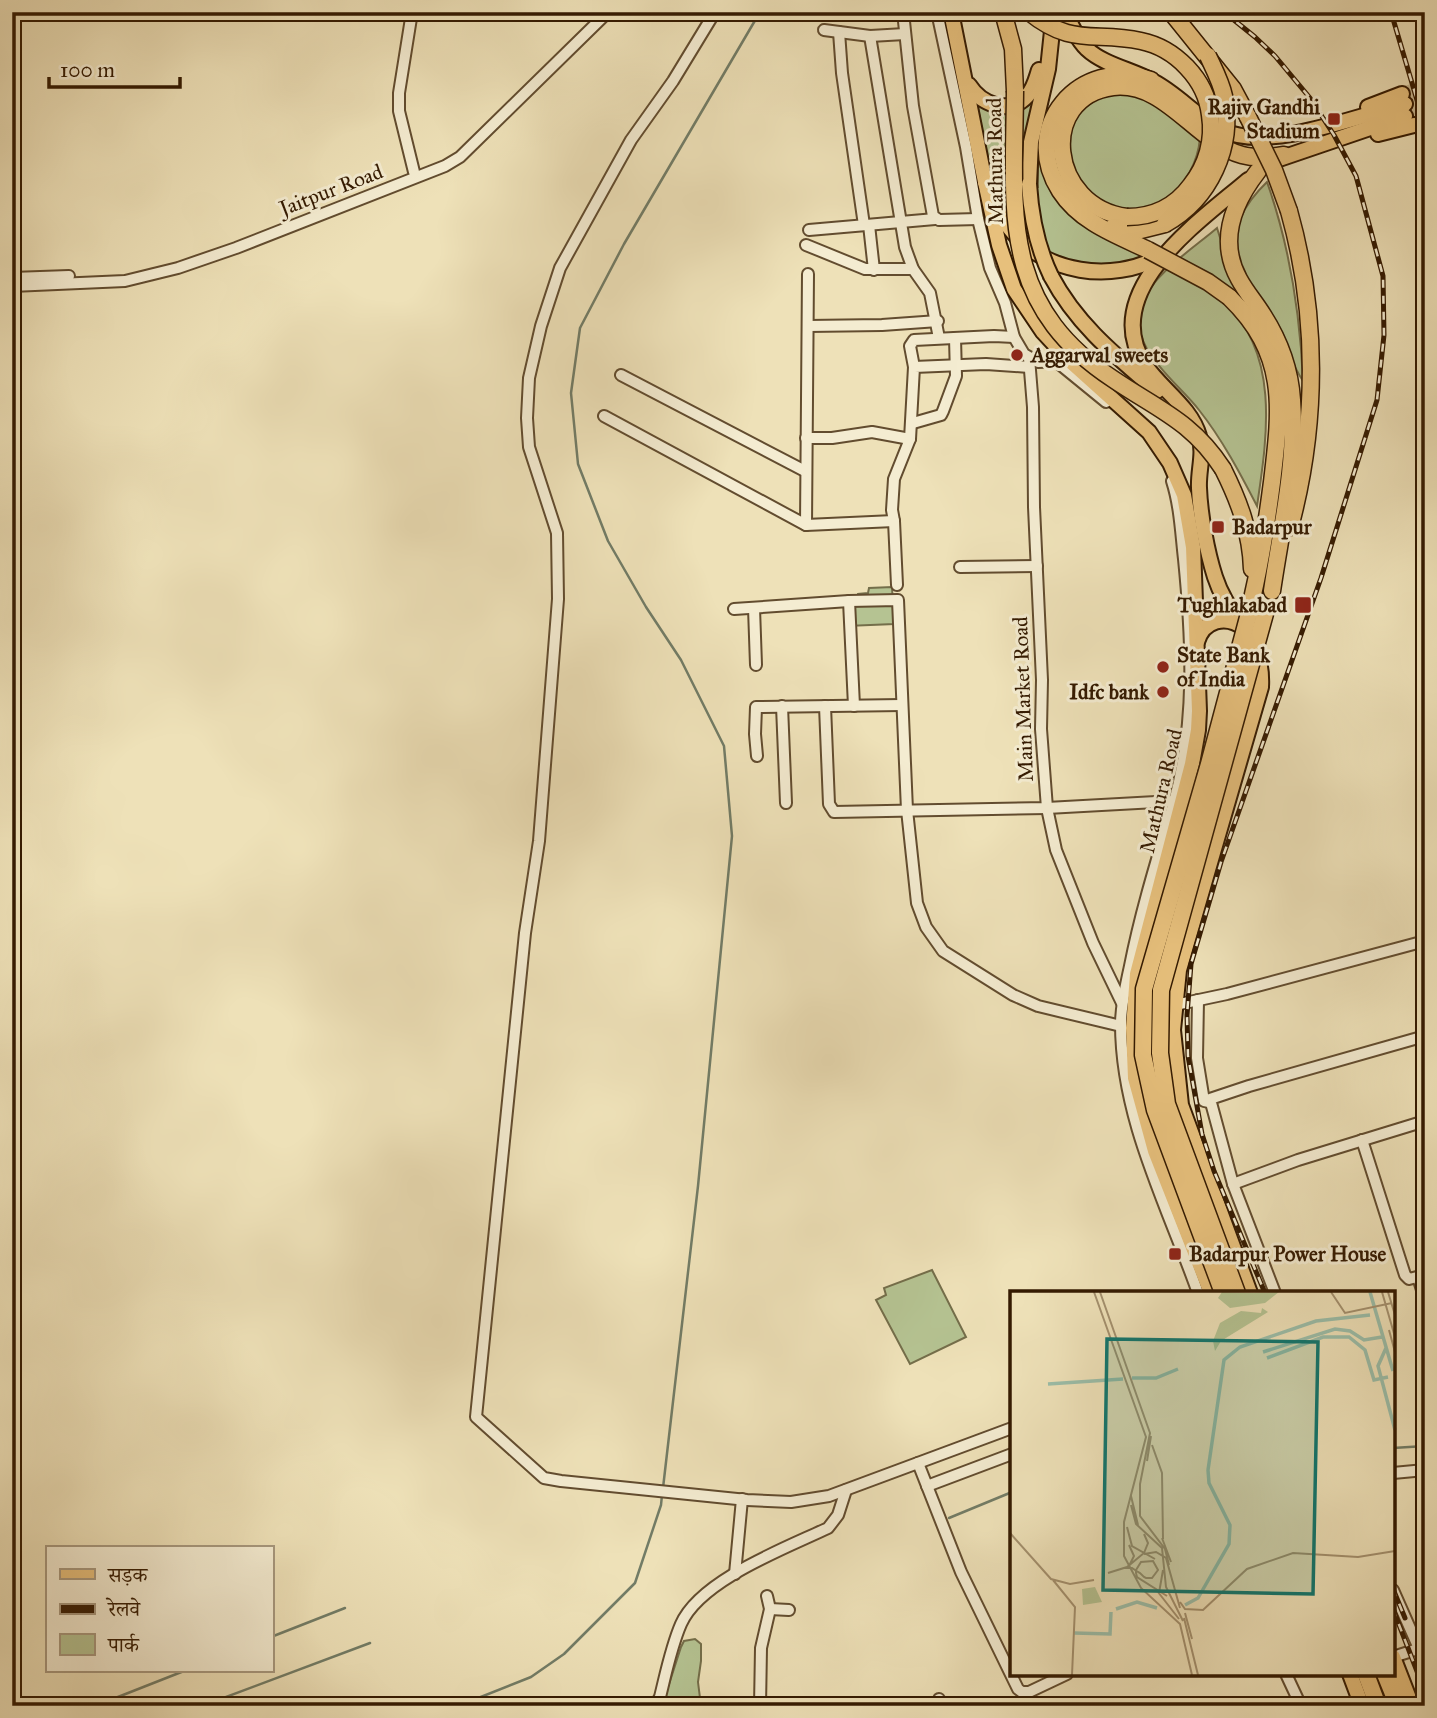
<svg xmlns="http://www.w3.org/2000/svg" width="1437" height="1718" viewBox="0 0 1437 1718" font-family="'IM FELL Great Primer','Noto Serif Devanagari',serif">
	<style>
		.green { fill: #b5c392; stroke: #746e4a; stroke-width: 2 }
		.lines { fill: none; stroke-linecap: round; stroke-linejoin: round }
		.stream { stroke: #727c66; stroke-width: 2.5 }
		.major-tunnel { stroke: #c9b993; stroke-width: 14; stroke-dasharray: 14 7; stroke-linecap: butt }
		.minor-casing { stroke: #624c2f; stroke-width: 14 }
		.major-casing { stroke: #341a01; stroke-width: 18 }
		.highway-casing { stroke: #341a01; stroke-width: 19 }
		.minor { stroke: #f4ecd1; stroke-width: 10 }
		.major { stroke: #e7c07c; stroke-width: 14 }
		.highway { stroke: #e7c07c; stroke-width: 16 }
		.rail-casing { stroke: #341a01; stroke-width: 5 }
		.rail { stroke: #f4ecd1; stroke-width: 2.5; stroke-dasharray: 8; stroke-linecap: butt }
		.major-bridge-casing { stroke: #341a01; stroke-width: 18; stroke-linecap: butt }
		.highway-bridge-casing { stroke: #341a01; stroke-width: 19; stroke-linecap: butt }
		.major-bridge { stroke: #e7c07c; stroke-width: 14 }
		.highway-bridge { stroke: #e7c07c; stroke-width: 16 }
		.poi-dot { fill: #8f2418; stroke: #f4ecd1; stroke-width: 2.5 }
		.labels { text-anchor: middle; stroke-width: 6; stroke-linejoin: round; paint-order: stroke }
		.poi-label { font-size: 21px; font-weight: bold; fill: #341a01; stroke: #f4ecd1; text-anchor: start }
		.street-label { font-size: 21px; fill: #341a01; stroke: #f4ecd1 }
		.inset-river { fill: none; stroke: #9bbea9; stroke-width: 3.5 }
		.inset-road { fill: none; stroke: #a4916f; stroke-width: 2 }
		.view { fill: #0f766e; fill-opacity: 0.15; stroke: #0f766e; stroke-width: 3.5 }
		.inset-edge { fill: none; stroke: #341a01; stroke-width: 3.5 }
	</style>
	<rect width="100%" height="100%" fill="#eee1b8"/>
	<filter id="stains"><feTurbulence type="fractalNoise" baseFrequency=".00286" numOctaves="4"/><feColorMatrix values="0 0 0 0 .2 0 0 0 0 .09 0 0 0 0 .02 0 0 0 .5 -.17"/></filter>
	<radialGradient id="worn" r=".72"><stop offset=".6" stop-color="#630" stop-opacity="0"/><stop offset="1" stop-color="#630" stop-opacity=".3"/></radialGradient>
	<!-- green -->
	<g class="green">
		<path d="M1124,93L1150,100L1200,138C1196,185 1151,230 1103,203C1098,200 1089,196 1085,192C1062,166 1062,120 1093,101C1103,95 1113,94 1124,93Z"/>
		<path d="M1033,101L1023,160L1022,186L1038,187V153H1042C1049,219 1094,232 1147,256L1116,266L1081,264L1055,257L1024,235L1005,213L991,180L977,102L1018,109Z"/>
		<path d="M1267,182C1290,247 1300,312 1303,381C1292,364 1285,345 1275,327C1242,272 1211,236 1267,182Z"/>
		<path d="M1217,228L1236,289L1223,301C1281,353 1267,438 1257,506C1240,473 1222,439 1199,410C1177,381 1125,347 1142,303C1153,274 1195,247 1217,228Z"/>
		<path d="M892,587L894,624L847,626L858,594L868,593L869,588Z"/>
		<path d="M932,1270L966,1337L910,1364L876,1300L886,1295L884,1288Z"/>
		<path d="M695,1639L701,1644V1661L698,1682L701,1706H662L681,1647L684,1641Z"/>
	</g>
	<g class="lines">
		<!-- stream -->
		<g class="stream">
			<path d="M1393,1448L1425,1446"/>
			<path d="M663,1488L698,1186L732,836L724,746L681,660L646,607L608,541L578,464L571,393L580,328L624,244L760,12"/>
			<path d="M949,1518L1012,1492"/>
			<path d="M271,1637L345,1608"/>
			<path d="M95,1706L184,1671"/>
			<path d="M202,1706L370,1643"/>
			<path d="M458,1706L531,1677L564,1654L635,1583L661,1505L662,1495"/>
		</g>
		<!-- major-tunnel -->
		<g class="major-tunnel">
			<path d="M1402,94L1425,87"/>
			<path d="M1405,104L1425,98"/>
			<path d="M1405,116L1425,111"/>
		</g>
		<!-- minor casing -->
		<g class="minor-casing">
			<g id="minor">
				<path d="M412,12L399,93V111L414,172"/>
				<path d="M715,12L673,81L631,140L560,268L541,326L529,378L527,418L529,447L557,533L558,599L539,841L525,933L476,1417L544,1478L561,1481L747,1500L791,1502L829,1496L1012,1428"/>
				<path d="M903,12L913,106L933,216L939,220L978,219"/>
				<path d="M937,12L966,147L978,219L990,268L1005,303L1014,337L1024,354L1038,362L1063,361"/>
				<path d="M824,30L870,36L905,34"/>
				<path d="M839,32L842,73L864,225"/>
				<path d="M870,36L905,247L913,269L930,293L939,338"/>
				<path d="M869,225L874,270"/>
				<path d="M809,230L935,219"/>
				<path d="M806,245L865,269H913"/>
				<path d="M12,278L69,276"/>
				<path d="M12,286L125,281L178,268L236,248L445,166L460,157L608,12"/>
				<path d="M808,326L882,325L938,321"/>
				<path d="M1029,358L1033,407L1034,507L1042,680L1041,729L1047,808L1056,850L1093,943L1122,1003"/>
				<path d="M1057,362L1106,402"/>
				<path d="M914,367L910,346L914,340L994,336L1014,337"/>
				<path d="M621,375L805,471"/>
				<path d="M604,416L806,525L894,521"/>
				<path d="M913,423L941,415L943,411L956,376L955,338"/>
				<path d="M806,438H832L872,432L910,439"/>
				<path d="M1172,481C1180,506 1181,533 1184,559C1192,640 1196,723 1174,802C1158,856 1141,910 1130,966C1126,985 1121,1004 1121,1024C1121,1119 1167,1205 1198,1293"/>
				<path d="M806,525L808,274"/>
				<path d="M960,567L1037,566"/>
				<path d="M897,585L894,521L892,510L894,479L910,439L914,367L986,364L1029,367"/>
				<path d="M849,601L854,706"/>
				<path d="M754,608L756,665"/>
				<path d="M734,609L849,601L898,600L907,810L917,903L926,927L943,951L1013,995L1038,1006L1121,1026"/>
				<path d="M782,706L786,803"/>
				<path d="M825,706L829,804L834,812L1047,808L1174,801"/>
				<path d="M757,756L755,734L756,707L902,705"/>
				<path d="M1198,1000L1197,1058L1204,1101L1209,1102"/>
				<path d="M1175,1005L1227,994L1425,941"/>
				<path d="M1362,1140L1405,1275L1409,1279L1425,1275"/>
				<path d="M1233,1184L1298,1160L1425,1121"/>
				<path d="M1418,1277L1425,1300"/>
				<path d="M1275,1293L1233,1184L1210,1099L1249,1086L1425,1036"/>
				<path d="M918,1463L961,1572L1018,1689L1022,1692H1029L1067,1674"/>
				<path d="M1393,1473L1425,1470"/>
				<path d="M927,1486L1012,1454"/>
				<path d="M735,1574L742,1499"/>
				<path d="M1393,1590L1425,1662"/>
				<path d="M770,1609L789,1610"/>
				<path d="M1393,1657L1424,1647"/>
				<path d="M1286,1674L1301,1706"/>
				<path d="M939,1699L942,1706"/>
				<path d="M655,1706L660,1697C666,1673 671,1647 681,1624C700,1580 786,1548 828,1528L838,1515L846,1490"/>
				<path d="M760,1706L761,1648L770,1609L767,1596"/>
			</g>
		</g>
		<!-- major casing -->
		<g class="major-casing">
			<g id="major">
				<path d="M951,12L985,182C992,199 999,216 1011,230C1045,274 1112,283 1159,257"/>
				<path d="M1065,12C1071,25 1077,39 1087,49C1104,65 1133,70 1154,82C1179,95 1198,119 1224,131C1269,151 1358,116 1405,104"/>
				<path d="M969,85C981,104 1009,116 1027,96C1034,89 1036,79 1039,70"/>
				<path d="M1368,107L1402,94"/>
				<path d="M1378,134L1414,125"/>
				<path d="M1276,160L1405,116"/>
				<path d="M1248,180C1200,221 1097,291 1145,365C1161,389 1191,407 1199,436C1205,453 1198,470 1199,488C1200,515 1207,552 1215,577C1229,621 1264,636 1261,687L1179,970L1173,1030L1181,1105L1250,1293"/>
				<path d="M985,182L999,245L1014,289L1043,332L1069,360L1149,432L1170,463L1184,495L1193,547L1199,711L1198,730L1192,764L1137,974L1133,1028L1135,1078L1155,1151L1211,1293"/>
				<path d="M1029,184L1031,142L1048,69L1054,12"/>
				<path d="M1051,276C1077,325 1116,356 1157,391"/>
				<path d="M1197,642C1203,620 1226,614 1244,628"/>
				<path d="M1393,1657L1412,1706"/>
				<path d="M1350,1674L1362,1706"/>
			</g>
		</g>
		<!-- highway casing -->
		<g class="highway-casing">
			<g id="highway">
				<path d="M1003,12L1013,49L1015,91"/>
				<path d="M1171,12L1233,89L1248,117"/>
				<path d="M1258,171C1233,203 1218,241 1239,279C1246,292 1255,302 1263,315C1279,340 1290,369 1292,400C1297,463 1281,529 1272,591"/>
				<path d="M1289,211C1318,314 1318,423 1290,527"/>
				<path d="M1127,217C1049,207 1037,97 1113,87C1166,81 1195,142 1242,155C1256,159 1271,157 1284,155"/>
				<path d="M1112,228L1141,230L1165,224"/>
				<path d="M1148,250C1116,235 1080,222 1060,191C1019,127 1079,56 1151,80"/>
				<path d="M1229,297C1288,354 1281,407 1272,482C1267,521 1261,560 1252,599"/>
				<path d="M1223,469C1239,501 1251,533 1252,569"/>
				<path d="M1366,1674L1378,1706"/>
				<path d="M1385,1674L1398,1706"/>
			</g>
		</g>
		<!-- minor -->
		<use href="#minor" class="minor"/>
		<!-- major -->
		<use href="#major" class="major"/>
		<!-- highway -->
		<use href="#highway" class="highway"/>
		<!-- rail casing -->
		<g class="rail-casing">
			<g id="rail">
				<path d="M1224,12L1255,37L1275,56L1310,98L1334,135L1356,176L1383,276L1384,335L1377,400L1321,578L1221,862L1191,964L1187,1015L1188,1056L1202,1134L1214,1171L1265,1293"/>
				<path d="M1391,12L1425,127"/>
				<path d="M1393,1589L1405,1618"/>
				<path d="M1393,1609L1425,1692"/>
			</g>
		</g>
		<!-- rail -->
		<use href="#rail" class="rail"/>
		<!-- major-bridge casing -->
		<g class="major-bridge-casing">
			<path id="major-bridge" d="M1029,184C1031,216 1037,247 1051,276"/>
		</g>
		<!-- highway-bridge casing -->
		<g class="highway-bridge-casing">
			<g id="highway-bridge">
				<path d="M1029,12C1072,47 1094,31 1141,41C1175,48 1206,79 1210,115C1214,140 1207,165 1191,185C1175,207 1154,217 1127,217"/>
				<path d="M1015,91C1014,211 999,304 1113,379C1157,409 1192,421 1223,469"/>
				<path d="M1248,117L1274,170L1289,211"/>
				<path d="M1165,224C1210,199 1234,147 1224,96C1221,82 1214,69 1208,56"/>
				<path d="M1148,250L1208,282L1229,297"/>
				<path d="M1223,1293L1155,1110L1143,1055L1144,989L1209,764L1251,606"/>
				<path d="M1237,1293L1167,1104L1160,1053L1161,990L1266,610"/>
			</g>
		</g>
		<!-- major-bridge -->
		<use href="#major-bridge" class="major-bridge"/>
		<!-- highway-bridge -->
		<use href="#highway-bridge" class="highway-bridge"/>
	</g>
	<!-- markers -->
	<g class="poi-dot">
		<rect x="1327" y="112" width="14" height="14" rx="3.5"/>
		<circle cx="1017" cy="355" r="7"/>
		<rect x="1211" y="520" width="14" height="14" rx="3.5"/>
		<rect x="1294" y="596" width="18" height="18" rx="3.5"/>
		<circle cx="1163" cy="667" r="7"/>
		<circle cx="1163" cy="692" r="7"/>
		<rect x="1168" y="1247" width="14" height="14" rx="3.5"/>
	</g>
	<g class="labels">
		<!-- poi labels -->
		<g class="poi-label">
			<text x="1320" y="114" text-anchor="end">Rajiv Gandhi<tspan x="1320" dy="24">Stadium</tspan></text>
			<text x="1031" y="362">Aggarwal sweets</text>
			<text x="1232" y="534">Badarpur</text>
			<text x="1287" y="612" text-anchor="end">Tughlakabad</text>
			<text x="1177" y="662">State Bank<tspan x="1177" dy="24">of India</tspan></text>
			<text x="1149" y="699" text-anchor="end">Idfc bank</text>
			<text x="1189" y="1261">Badarpur Power House</text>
		</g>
		<!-- street labels -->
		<g class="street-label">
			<text transform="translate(995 161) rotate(-91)" y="7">Mathura Road</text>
			<text transform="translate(331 190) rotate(-21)" y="7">Jaitpur Road</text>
			<text transform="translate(1023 699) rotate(-92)" y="7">Main Market Road</text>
			<text transform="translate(1161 791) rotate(-77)" y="7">Mathura Road</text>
		</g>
	</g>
	<!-- overview -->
	<g transform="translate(1010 1291)">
		<rect width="385" height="385" fill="#eee1b8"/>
		<path d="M212,1L244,2L269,1L255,12L220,17L208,7ZM252,17L258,21L211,50L205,60L203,50L210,32L231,20L251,22ZM85,296L92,311L73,314L72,298Z" fill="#b5c392"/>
		<path class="inset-river" d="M360,1L383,80M376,57L368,75L385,139M253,61L325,38L340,40L354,49L372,46M257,67L313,46H339L355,59L364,89L378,86M122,87H146L168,78M38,93L113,88M175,314L188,307L219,253L220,234L199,192L198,179L214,69L230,56L306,30L360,24M106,318L127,311L147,317M64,342L100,343L101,321"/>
		<path class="inset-road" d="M84,1L136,146L114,231V265L131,297L170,333L182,384M90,1L140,142L130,193V225L155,258L159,274M321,1L335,22L382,12M372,1L385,46M378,1L385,24M379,39L385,61M142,154L152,182L153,248M137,170L141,145M121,205L128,234M121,214L126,233L152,257L156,296L173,330M117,236L122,255L145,268M0,242L41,288L60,293L84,289M152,247L161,271M119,254L124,265L119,275M134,263L146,261L156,267L170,317M115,277H122L128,281L130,282L134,286L136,287H142L148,279L143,270L131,271L126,279V282L127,286L157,305M98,282L117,276L134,262L138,252L134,243M43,289L65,316L62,384M148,301L169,328M149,302L153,279M170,311L175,318L193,319L237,278L283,262L348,266L385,260M175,322L182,348M174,327L188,384"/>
		<path class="view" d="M97,48L308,51L303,303L93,299Z"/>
		<rect width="385" height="385" class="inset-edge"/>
	</g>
	<!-- margin -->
	<rect width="1437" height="1718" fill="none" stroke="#eee1b8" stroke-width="42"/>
	<rect x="14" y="14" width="1409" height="1690" fill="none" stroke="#341a01" stroke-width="3.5"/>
	<rect x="21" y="21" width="1395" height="1676" fill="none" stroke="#341a01" stroke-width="2"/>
	<!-- legend -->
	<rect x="46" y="1546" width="228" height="126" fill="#f4ecd1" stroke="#a7987e" stroke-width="2"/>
	<rect x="60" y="1569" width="35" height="10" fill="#e7c07c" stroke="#a7987e" stroke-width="2"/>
	<text x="108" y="1582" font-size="21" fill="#341a01">सड़क</text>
	<rect x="60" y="1604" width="35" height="10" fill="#341a01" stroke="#a7987e" stroke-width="2"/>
	<text x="108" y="1616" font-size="21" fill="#341a01">रेलवे</text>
	<rect x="60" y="1634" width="35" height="21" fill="#b5c392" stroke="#a7987e" stroke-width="2"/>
	<text x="108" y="1652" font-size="21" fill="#341a01">पार्क</text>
	<!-- scale -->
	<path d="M49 77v10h131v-10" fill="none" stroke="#341a01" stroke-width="3.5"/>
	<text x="60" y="77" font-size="21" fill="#341a01" stroke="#f4ecd1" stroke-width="5" paint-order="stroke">100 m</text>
	<rect width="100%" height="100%" filter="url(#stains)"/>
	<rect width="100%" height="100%" fill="url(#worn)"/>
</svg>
